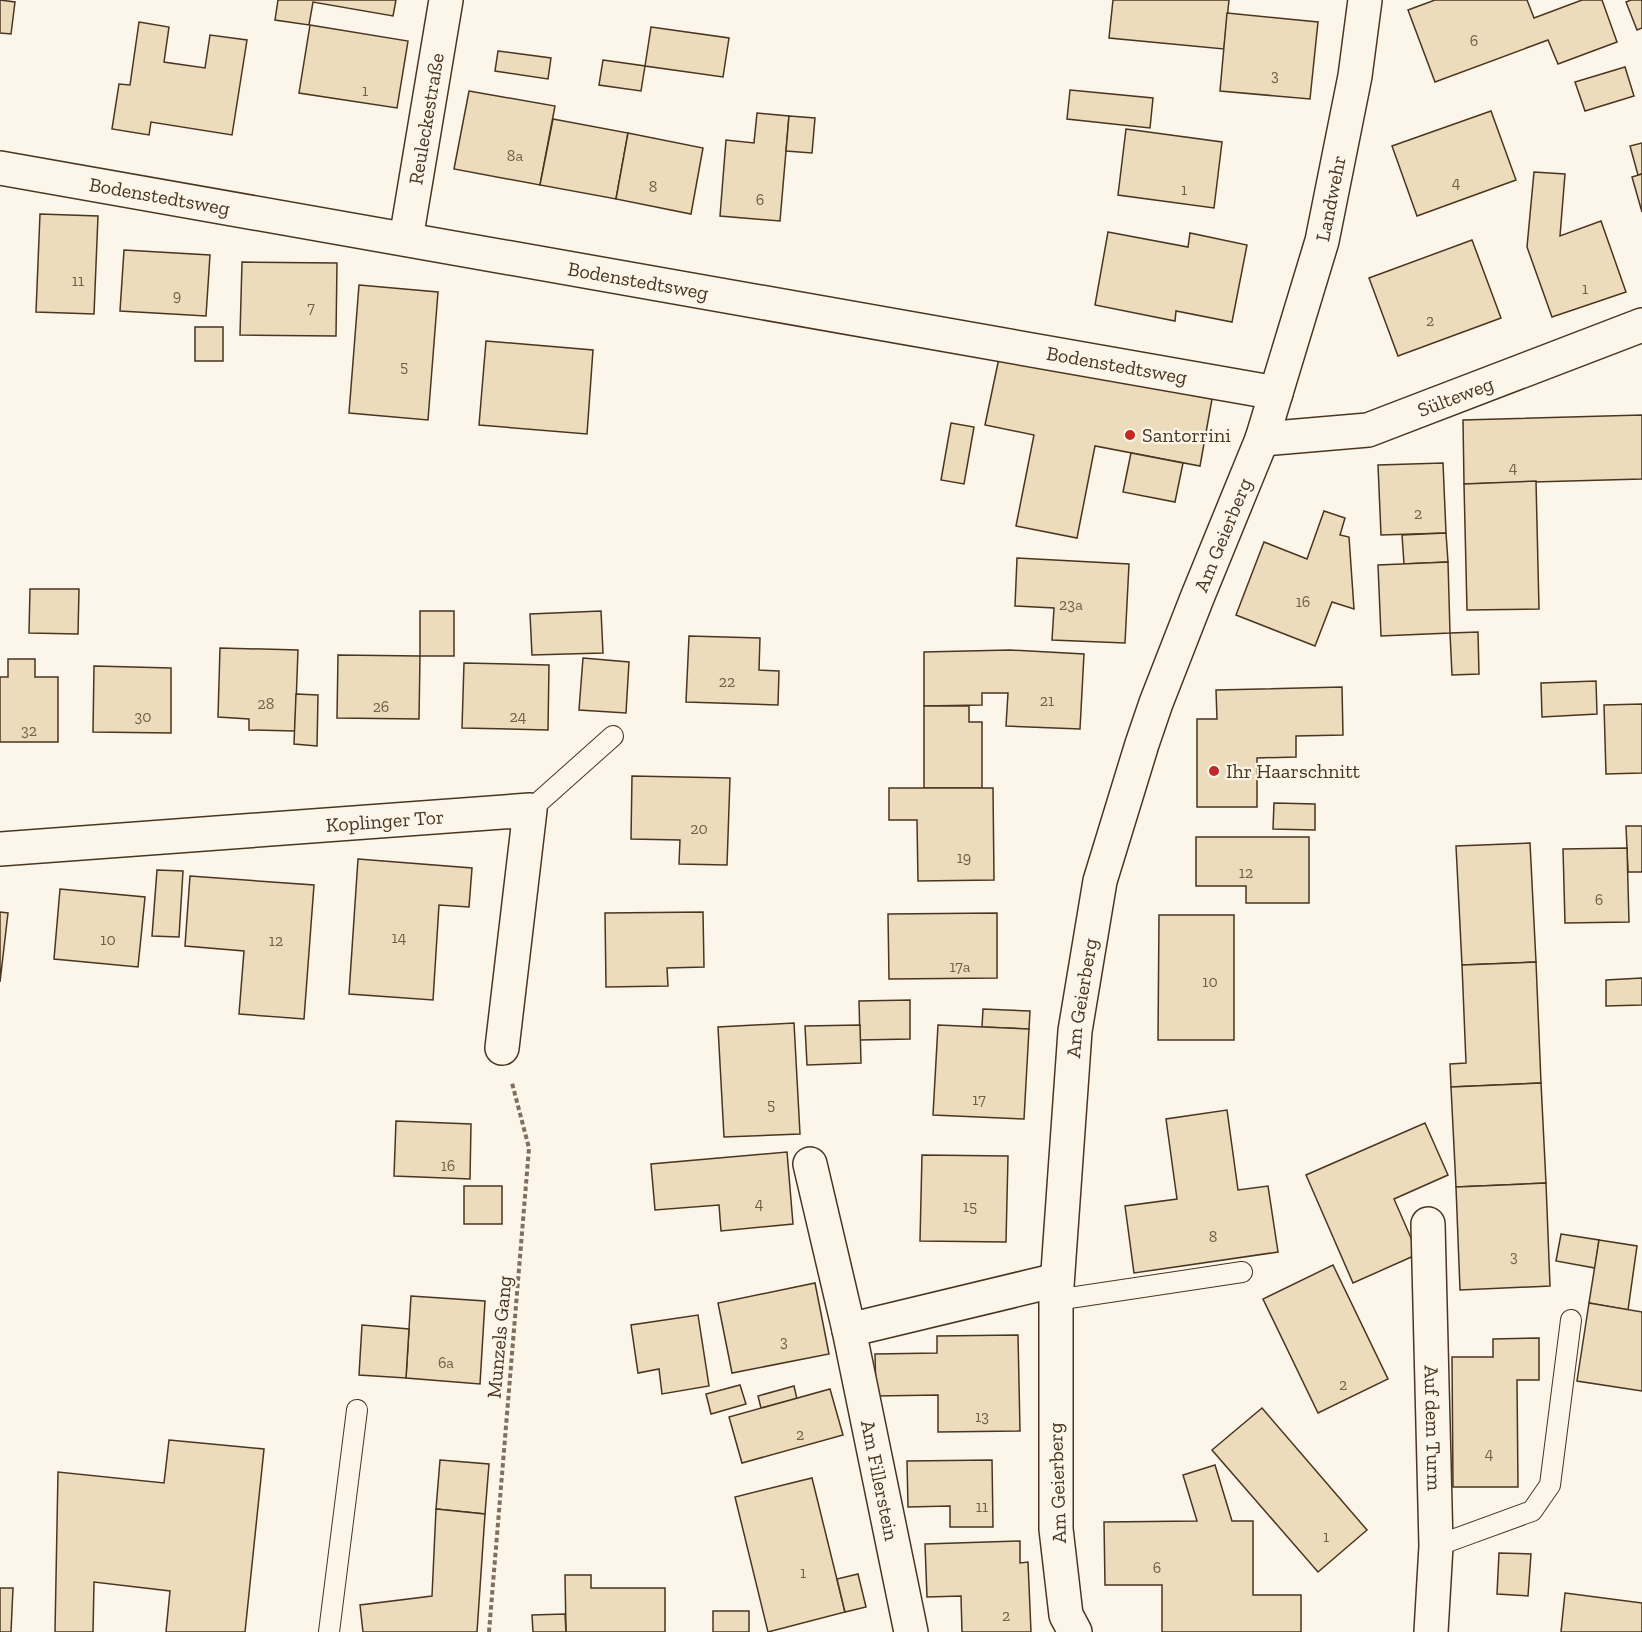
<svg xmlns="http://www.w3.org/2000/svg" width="1642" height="1632" viewBox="0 0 1642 1632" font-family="'Zilla Slab',serif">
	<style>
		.building { fill: #ecdcbc; stroke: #4a3520; stroke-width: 1.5 }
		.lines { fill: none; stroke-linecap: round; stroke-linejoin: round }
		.service-casing { stroke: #4a3520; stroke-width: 22 }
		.minor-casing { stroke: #4a3520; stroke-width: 36 }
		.tertiary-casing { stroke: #4a3520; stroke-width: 36 }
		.path { stroke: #7f6f5c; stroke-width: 4; stroke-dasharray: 4.5 3; stroke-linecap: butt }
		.service { stroke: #fbf6e9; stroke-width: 20 }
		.minor { stroke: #fbf6e9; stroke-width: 33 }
		.tertiary { stroke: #fbf6e9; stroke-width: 33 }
		.poi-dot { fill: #c62828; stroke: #fbf6e9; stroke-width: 2 }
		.labels { text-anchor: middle; stroke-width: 4.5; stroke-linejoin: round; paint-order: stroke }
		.number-label { font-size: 16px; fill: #725f47 }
		.street-label { font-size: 20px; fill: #4a3520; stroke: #fbf6e9 }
		.poi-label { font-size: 20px; fill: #4a3520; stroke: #fbf6e9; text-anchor: start }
	</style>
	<rect width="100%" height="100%" fill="#fbf6e9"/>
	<!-- building -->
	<g class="building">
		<path d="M0,0L15,2L11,34L0,33Z"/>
		<path d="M278,0H396L393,16L313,2L309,25L275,20Z"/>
		<path d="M1113,0H1229L1224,49L1109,38Z"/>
		<path d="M1435,0H1527L1534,18L1582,0H1602L1617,42L1558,64L1548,40L1435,82L1408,10Z"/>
		<path d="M1631,0H1642V28L1637,30L1626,2Z"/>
		<path d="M1227,13L1318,22L1310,99L1220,91Z"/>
		<path d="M139,22L169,27L164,62L205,68L210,35L247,40L232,135L151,122L149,135L112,129L119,84L130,85Z"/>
		<path d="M310,25L408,41L397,108L299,93Z"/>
		<path d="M651,27L729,38L723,77L645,66Z"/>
		<path d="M498,51L551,58L548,79L495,71Z"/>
		<path d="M603,60L645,66L641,91L599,85Z"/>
		<path d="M1625,67L1634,96L1585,111L1575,82Z"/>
		<path d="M1070,90L1153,98L1150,128L1067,119Z"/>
		<path d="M469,91L555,106L540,185L454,169Z"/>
		<path d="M1491,111L1516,180L1417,216L1392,146Z"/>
		<path d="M757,113L789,116L780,221L720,216L726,140L754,143Z"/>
		<path d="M789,116L815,118L812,153L786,151Z"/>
		<path d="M553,119L628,133L616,199L540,185Z"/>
		<path d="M1126,129L1222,142L1214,208L1118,195Z"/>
		<path d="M628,133L703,148L691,214L616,199Z"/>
		<path d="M1642,143V174L1638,175L1630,146Z"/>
		<path d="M1534,172L1565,174L1560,236L1601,221L1626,292L1552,317L1527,247Z"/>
		<path d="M1642,174V212L1632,177Z"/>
		<path d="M40,214L98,216L94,314L36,312Z"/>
		<path d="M1108,232L1188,247L1190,233L1247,245L1232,322L1176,311L1175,321L1095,305Z"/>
		<path d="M1472,240L1501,318L1398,356L1369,278Z"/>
		<path d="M124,250L210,255L206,316L120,311Z"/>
		<path d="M242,262L337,263L336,336L240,335Z"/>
		<path d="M359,285L438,292L428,420L349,413Z"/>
		<rect x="195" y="327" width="28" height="34"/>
		<path d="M486,341L593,350L587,434L479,425Z"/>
		<path d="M999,358L1212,399L1200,466L1095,446L1077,538L1016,526L1034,435L985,425Z"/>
		<path d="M1642,415V479L1464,484L1463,420Z"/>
		<path d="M951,423L974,427L964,484L941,480Z"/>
		<path d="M1131,453L1183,463L1175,502L1123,492Z"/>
		<path d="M1443,463L1446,533L1381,535L1378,465Z"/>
		<path d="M1536,481L1539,609L1467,610L1464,484Z"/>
		<path d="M1324,511L1345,518L1340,535L1349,537L1354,609L1332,602L1315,646L1236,615L1264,542L1307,559Z"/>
		<path d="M1446,533L1448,562L1404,564L1402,535Z"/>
		<path d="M1017,558L1129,564L1125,643L1052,640L1054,608L1015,606Z"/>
		<path d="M1448,562L1450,633L1381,636L1378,565Z"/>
		<path d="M30,589H79L78,634L29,633Z"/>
		<rect x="420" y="611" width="34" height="45"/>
		<path d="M601,611L603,653L532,655L530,614Z"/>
		<path d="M1478,632L1479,674L1452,675L1450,633Z"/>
		<path d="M689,636L760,638L759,670L779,671L778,705L686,702Z"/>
		<path d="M220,648L298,650L295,731L249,730V719L218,717Z"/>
		<path d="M1010,650L1084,654L1080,729L1006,726L1008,693H982V705L924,706V652Z"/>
		<path d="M338,655L420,656L419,719L337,718Z"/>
		<path d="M583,658L629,662L626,713L579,710Z"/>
		<path d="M8,659H35V677H58V742H0V677H8Z"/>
		<path d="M464,663L549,665L548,730L462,728Z"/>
		<path d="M94,666L171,668V733L93,732Z"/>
		<path d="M1596,681L1597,714L1542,717L1541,683Z"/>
		<path d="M1342,687L1343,735L1296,736V757L1257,758V807H1197V719H1217L1216,690Z"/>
		<path d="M296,694L318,695L317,746L294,744Z"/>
		<path d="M1642,704V773L1606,774L1604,705Z"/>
		<path d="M924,706H969V722H982V788H924Z"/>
		<path d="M632,776L730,778L727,865L679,864L680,840L631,839Z"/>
		<path d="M889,788H993L994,880L918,881L917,820H889Z"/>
		<path d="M1274,803L1315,804V830L1273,829Z"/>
		<path d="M1626,826H1642V872H1628Z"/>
		<path d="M1196,837H1309V903H1246V886H1196Z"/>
		<path d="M1530,843L1536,962L1462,965L1456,846Z"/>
		<path d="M1627,848L1629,922L1565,923L1563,849Z"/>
		<path d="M358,859L472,868L469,907L439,905L433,1000L349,994Z"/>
		<path d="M157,870L183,871L179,937L152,936Z"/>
		<path d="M190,876L314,885L304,1019L239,1014L244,951L185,946Z"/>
		<path d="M60,889L145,897L138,967L54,959Z"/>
		<path d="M0,912L8,913L0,982Z"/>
		<path d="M703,912L704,967L667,968L668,986L606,987L605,913Z"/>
		<path d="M997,913V978L889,979L888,914Z"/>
		<path d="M1159,915H1234V1040H1158Z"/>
		<path d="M1536,962L1541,1083L1451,1087L1450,1064L1466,1063L1462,965Z"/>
		<path d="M1642,978V1005L1606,1006V980Z"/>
		<path d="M910,1000V1039L860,1040L859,1001Z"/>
		<path d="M983,1009L1030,1011L1029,1029L982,1027Z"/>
		<path d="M794,1023L800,1134L724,1137L718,1027Z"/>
		<path d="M860,1025L861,1063L807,1065L805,1026Z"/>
		<path d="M938,1025L1029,1029L1024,1119L933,1115Z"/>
		<path d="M1541,1083L1546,1183L1456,1187L1451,1087Z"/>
		<path d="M1227,1110L1238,1190L1268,1186L1278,1252L1134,1273L1125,1206L1177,1199L1166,1119Z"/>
		<path d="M396,1121L471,1124L470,1179L394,1176Z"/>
		<path d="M1425,1123L1448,1175L1394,1199L1418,1254L1353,1283L1306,1175Z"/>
		<path d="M787,1152L793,1224L721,1231L719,1205L655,1210L651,1164Z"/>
		<path d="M922,1155L1008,1156L1006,1242L920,1241Z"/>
		<path d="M1546,1183L1550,1286L1460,1290L1456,1187Z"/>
		<rect x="464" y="1186" width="38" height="38"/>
		<path d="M1561,1234L1599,1240L1595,1268L1556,1261Z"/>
		<path d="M1599,1240L1637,1246L1628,1310L1589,1303Z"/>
		<path d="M1333,1265L1388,1379L1318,1413L1263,1299Z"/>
		<path d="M815,1283L829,1354L732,1373L718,1303Z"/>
		<path d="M411,1296L485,1301L480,1384L406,1378Z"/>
		<path d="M1589,1303L1642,1312V1391L1577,1381Z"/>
		<path d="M698,1315L709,1386L662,1394L659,1369L638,1373L631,1325Z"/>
		<path d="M362,1325L409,1329L406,1378L359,1375Z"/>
		<path d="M1018,1335L1020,1431L938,1432V1395L876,1396L875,1354L937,1353V1336Z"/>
		<path d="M1539,1338V1380H1517L1518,1487H1453L1452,1357H1493V1339Z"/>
		<path d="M740,1385L746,1404L711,1414L706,1394Z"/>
		<path d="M794,1386L797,1399L761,1408L758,1396Z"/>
		<path d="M830,1389L843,1435L742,1463L729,1417Z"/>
		<path d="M1262,1408L1367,1530L1318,1572L1212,1450Z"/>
		<path d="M169,1440L264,1449L245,1632H166L170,1591L94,1582L93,1632H55L58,1472L164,1483Z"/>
		<path d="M440,1460L489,1464L485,1514L436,1509Z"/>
		<path d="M992,1460L993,1527H950V1506L908,1507L907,1461Z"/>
		<path d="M1215,1465L1232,1521H1253V1595H1301V1632H1162V1585H1105L1104,1522L1197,1521L1183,1475Z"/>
		<path d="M812,1478L845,1612L768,1632L735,1497Z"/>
		<path d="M436,1509L485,1514L477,1632H363L360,1605L432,1596Z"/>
		<path d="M1020,1541V1563L1028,1562L1031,1632H962L961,1596L927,1597L925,1544Z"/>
		<path d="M1499,1553L1531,1554L1528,1596L1497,1594Z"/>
		<path d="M858,1574L866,1607L845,1612L837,1579Z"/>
		<path d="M565,1575H591V1588H665V1632H566Z"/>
		<path d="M0,1588H13L11,1632H0Z"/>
		<path d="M1565,1593L1642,1603V1632H1561Z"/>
		<rect x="713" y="1611" width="36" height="21"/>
		<path d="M565,1614L566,1632H533L532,1615Z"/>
	</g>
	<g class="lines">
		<!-- service casing -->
		<g class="service-casing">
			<g id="service">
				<path d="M530,810L613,736"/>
				<path d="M1056,1300L1242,1272"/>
				<path d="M1436,1546L1532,1511L1550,1485L1571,1320"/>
				<path d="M329,1632L357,1410"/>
			</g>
		</g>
		<!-- minor casing -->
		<g class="minor-casing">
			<g id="minor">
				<path id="s1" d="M0,168L1276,393"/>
				<path id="s2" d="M406,239L446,0"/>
				<path id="s3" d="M1262,439L1368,430L1642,325"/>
				<path id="s4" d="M0,849L530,810L502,1048"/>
				<path id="s5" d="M810,1164L849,1330L911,1632"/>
				<path id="s6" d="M1428,1224L1436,1546L1431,1632"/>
				<path d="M849,1330L1057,1280"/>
			</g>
		</g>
		<!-- tertiary casing -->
		<g class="tertiary-casing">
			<g id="tertiary">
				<path id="s7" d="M1075,1632L1066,1615L1056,1529V1300L1075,1031L1100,881L1142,744L1156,703L1197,598L1262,439L1322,241L1355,76L1365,0"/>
			</g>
		</g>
		<!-- path -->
		<path class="path" d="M489,1632L529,1148L512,1083"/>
		<!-- service -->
		<use href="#service" class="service"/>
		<!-- minor -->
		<use href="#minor" class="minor"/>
		<!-- tertiary -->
		<use href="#tertiary" class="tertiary"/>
	</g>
	<!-- markers -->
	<g class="poi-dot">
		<circle cx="1130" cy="435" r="6"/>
		<circle cx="1214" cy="771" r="6"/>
	</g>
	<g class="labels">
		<!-- number labels -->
		<g class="number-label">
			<text x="1474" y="46">6</text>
			<text x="1275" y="81">3</text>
			<text x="365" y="96">1</text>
			<text x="515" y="161">8a</text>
			<text x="1456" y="188">4</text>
			<text x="653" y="192">8</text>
			<text x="1184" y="195">1</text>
			<text x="760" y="205">6</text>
			<text x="78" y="286">11</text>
			<text x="1585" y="294">1</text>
			<text x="177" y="301">9</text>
			<text x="311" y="313">7</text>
			<text x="1430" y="326">2</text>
			<text x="404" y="372">5</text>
			<text x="1513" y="473">4</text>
			<text x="1418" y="519">2</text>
			<text x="1303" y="607">16</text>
			<text x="1071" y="610">23a</text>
			<text x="727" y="687">22</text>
			<text x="1047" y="706">21</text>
			<text x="266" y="709">28</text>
			<text x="381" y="712">26</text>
			<text x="143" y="722">30</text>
			<text x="518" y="722">24</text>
			<text x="29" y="736">32</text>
			<text x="699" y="834">20</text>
			<text x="964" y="863">19</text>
			<text x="1246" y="878">12</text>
			<text x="1599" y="905">6</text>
			<text x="399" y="943">14</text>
			<text x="108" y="945">10</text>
			<text x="276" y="946">12</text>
			<text x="960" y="972">17a</text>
			<text x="1210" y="987">10</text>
			<text x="979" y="1105">17</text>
			<text x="771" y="1110">5</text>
			<text x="448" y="1171">16</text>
			<text x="759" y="1209">4</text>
			<text x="970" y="1212">15</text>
			<text x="1213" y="1242">8</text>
			<text x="1514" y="1262">3</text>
			<text x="784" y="1347">3</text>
			<text x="446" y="1368">6a</text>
			<text x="1343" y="1390">2</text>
			<text x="982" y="1422">13</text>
			<text x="800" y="1440">2</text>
			<text x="1489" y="1459">4</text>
			<text x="982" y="1512">11</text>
			<text x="1326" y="1542">1</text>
			<text x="1157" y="1573">6</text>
			<text x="803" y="1578">1</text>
			<text x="1006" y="1621">2</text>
		</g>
		<!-- street labels -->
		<g class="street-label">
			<text dy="7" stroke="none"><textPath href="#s2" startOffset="122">Reuleckestraße</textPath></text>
			<text dy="7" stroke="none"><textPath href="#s1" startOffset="162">Bodenstedtsweg</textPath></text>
			<text dy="7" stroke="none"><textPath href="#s7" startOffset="1478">Landwehr</textPath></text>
			<text dy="7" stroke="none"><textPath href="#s1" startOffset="648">Bodenstedtsweg</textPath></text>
			<text dy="7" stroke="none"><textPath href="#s1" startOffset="1134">Bodenstedtsweg</textPath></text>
			<text dy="7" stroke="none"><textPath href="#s3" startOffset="200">Sülteweg</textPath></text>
			<text dy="7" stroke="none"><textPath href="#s7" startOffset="1124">Am Geierberg</textPath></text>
			<text dy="7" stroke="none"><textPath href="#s4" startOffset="386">Koplinger Tor</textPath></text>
			<text dy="7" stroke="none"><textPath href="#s7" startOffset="638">Am Geierberg</textPath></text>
			<text transform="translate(499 1337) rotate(-85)" y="7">Munzels Gang</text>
			<text dy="7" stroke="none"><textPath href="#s6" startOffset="204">Auf dem Turm</textPath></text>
			<text dy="7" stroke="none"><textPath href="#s5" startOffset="324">Am Fillerstein</textPath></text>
			<text transform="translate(1057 1483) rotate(-92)" y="7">Am Geierberg</text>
		</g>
		<!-- poi labels -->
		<g class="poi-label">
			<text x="1142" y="442">Santorrini</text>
			<text x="1226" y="778">Ihr Haarschnitt</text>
		</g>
	</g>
</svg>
